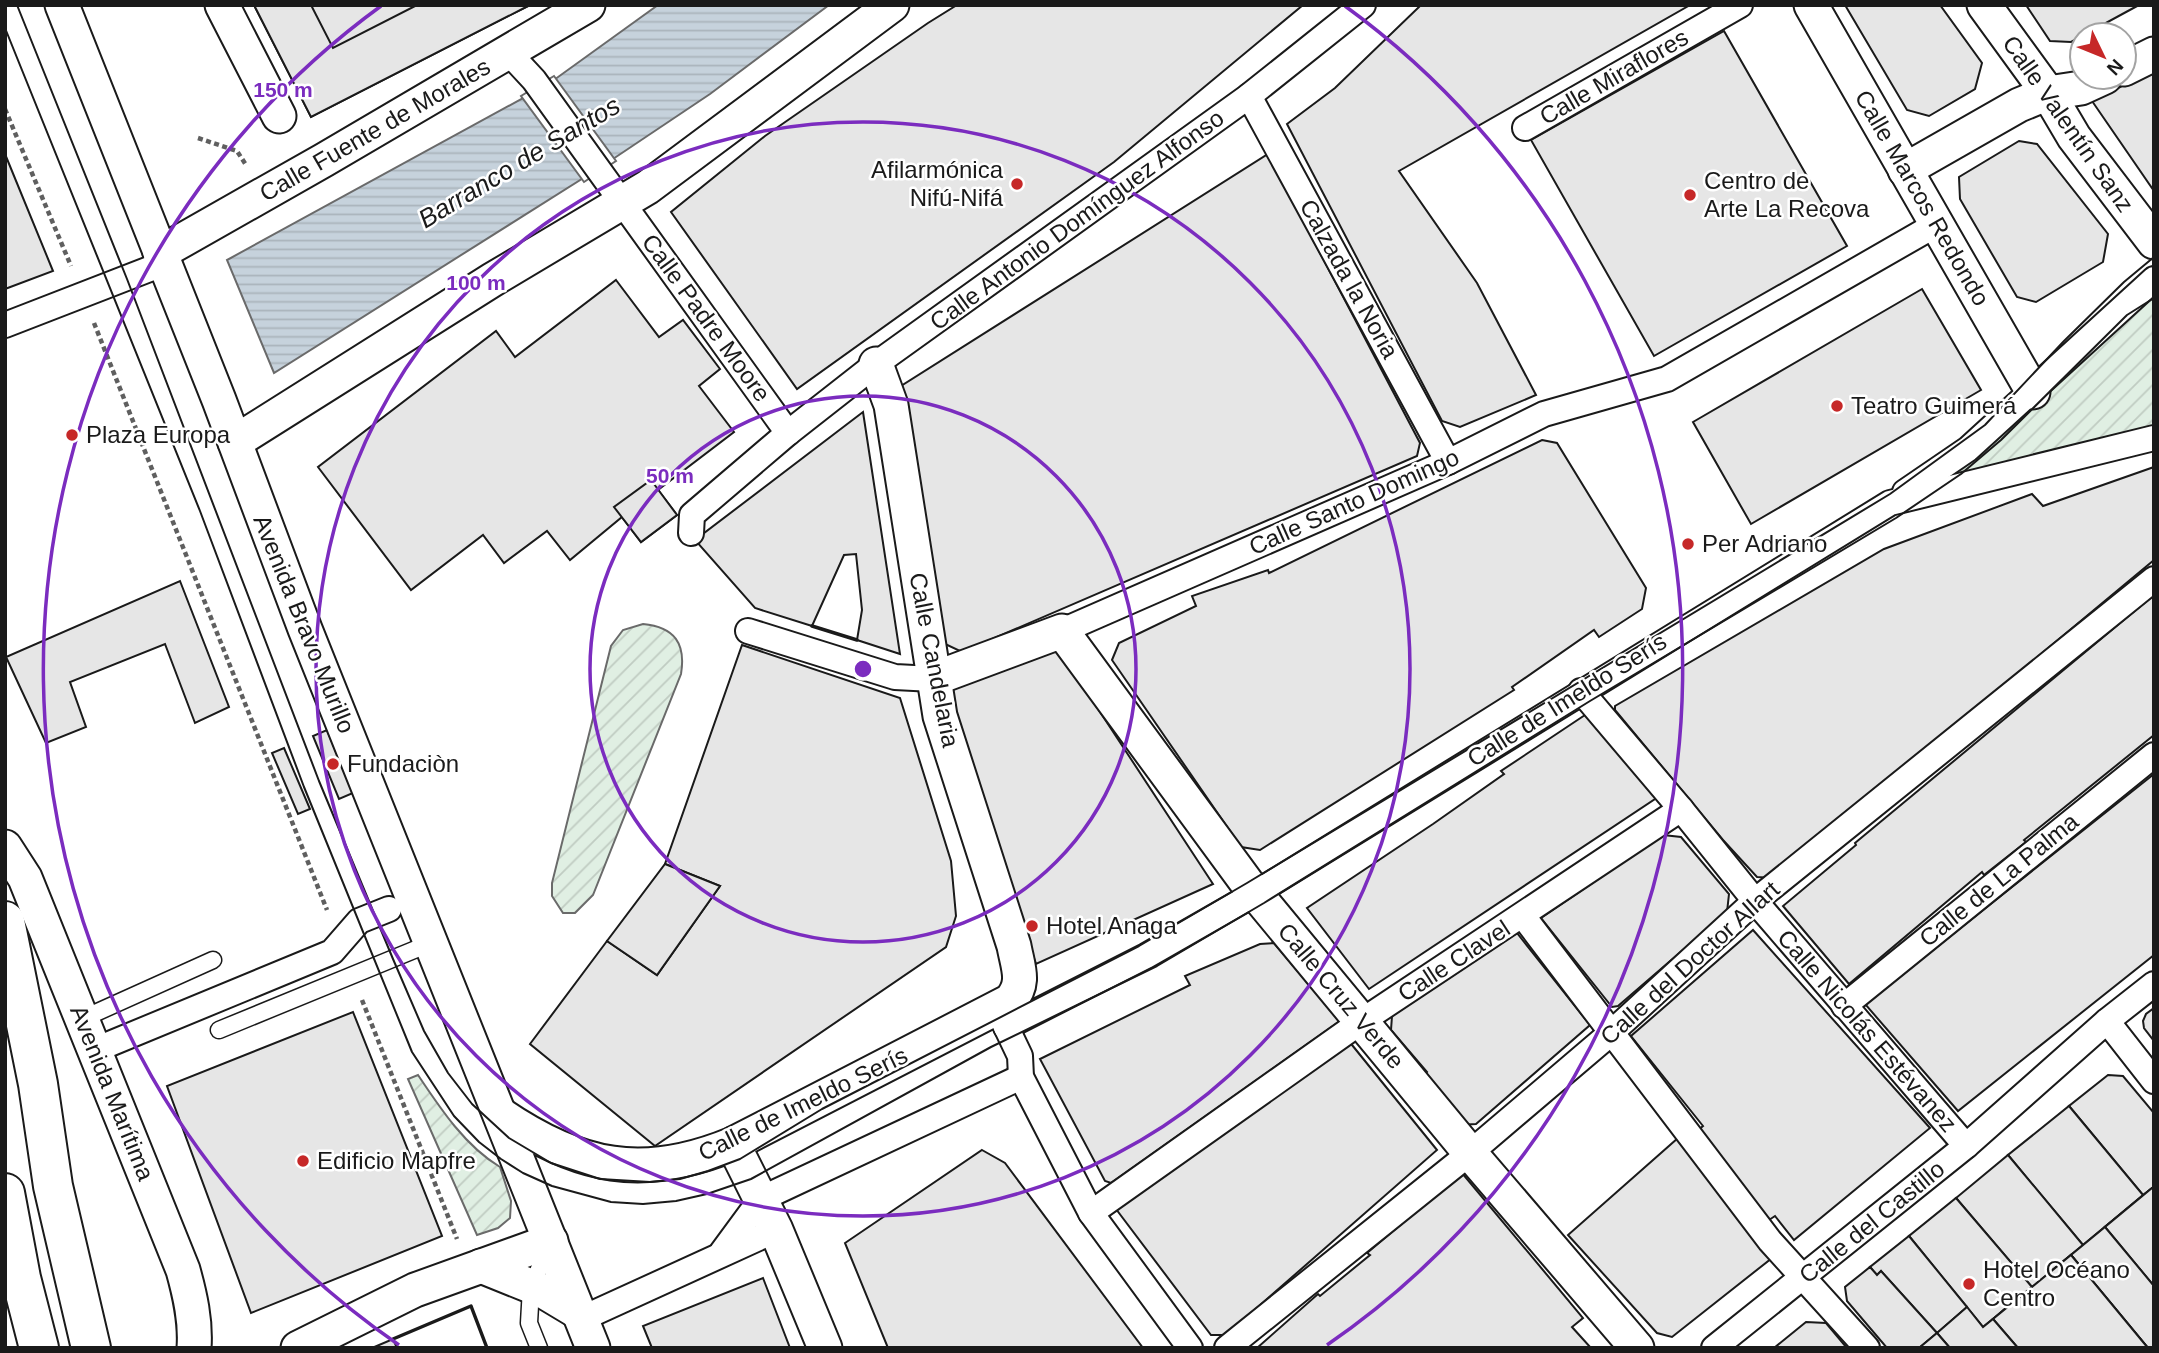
<svg xmlns="http://www.w3.org/2000/svg" width="2159" height="1353" viewBox="0 0 2159 1353" font-family="Arial,sans-serif">
	<style>
		.garden { fill: url(#garden-furrows); stroke: #6a6a6a; stroke-width: 2 }
		.water { fill: url(#water-rules); stroke: #6a6a6a; stroke-width: 2 }
		.pier { fill: #fff; stroke: #6a6a6a; stroke-width: 2 }
		.building { fill: #e6e6e6; stroke: #1a1a1a; stroke-width: 2 }
		.lines { fill: none; stroke-linecap: round; stroke-linejoin: round }
		.service-casing { stroke: #1a1a1a; stroke-width: 19 }
		.pedestrian-casing { stroke: #1a1a1a; stroke-width: 28 }
		.minor-casing { stroke: #1a1a1a; stroke-width: 37 }
		.primary-casing { stroke: #1a1a1a; stroke-width: 42 }
		.path { stroke: #5f5f5f; stroke-width: 4.5; stroke-dasharray: 5 3.5; stroke-linecap: butt }
		.service { stroke: #fff; stroke-width: 16 }
		.pedestrian { stroke: #fff; stroke-width: 24 }
		.minor { stroke: #fff; stroke-width: 33 }
		.primary { stroke: #fff; stroke-width: 38 }
		.tram { stroke: #1a1a1a; stroke-width: 2 }
		.wall { stroke: #1a1a1a; stroke-width: 3.5 }
		.ring { fill: none; stroke: #7b2cbf; stroke-width: 3.5 }
		.poi-dot { fill: #c62828; stroke: #fff; stroke-width: 2.5 }
		.labels { text-anchor: middle; stroke-width: 5; stroke-linejoin: round; paint-order: stroke }
		.street-label { font-size: 24px; fill: #1a1a1a; stroke: #fff }
		.poi-label { font-size: 24px; fill: #1a1a1a; stroke: #fff; text-anchor: start }
		.water-label { font-size: 26px; font-style: italic; fill: #1a1a1a; stroke: #fff }
		.centre { fill: #7b2cbf; stroke: #fff; stroke-width: 3.5 }
		.ring-label { font-size: 21px; text-anchor: middle; font-weight: bold; fill: #7b2cbf; stroke: #fff; stroke-width: 5; stroke-linejoin: round; paint-order: stroke }
	</style>
	<defs>
		<pattern id="garden-furrows" width="10" height="10" patternUnits="userSpaceOnUse" patternTransform="scale(1.75)"><rect width="10" height="10" fill="#e0efe3"/><path d="M-1 1l2-2M0 10L10 0M9 11l2-2" fill="none" stroke="#c0ccc2"/></pattern>
		<pattern id="water-rules" width="6" height="5" patternUnits="userSpaceOnUse" patternTransform="scale(1.75)"><rect width="6" height="5" fill="#c6d2dc"/><path d="M0 2.5h6" fill="none" stroke="#aab4bc"/></pattern>
	</defs>
	<rect width="100%" height="100%" fill="#fff"/>
	<!-- garden -->
	<g class="garden">
		<path d="M2154,279V438L1890,503Z"/>
		<path d="M643,624C675,627 686,644 681,674L593,895L575,913H563L552,896V883L611,646L623,630Z"/>
		<path d="M418,1075C440,1108 465,1146 500,1167L511,1201L510,1218L498,1228L477,1235L408,1079Z"/>
	</g>
	<!-- water -->
	<path class="water" d="M658,5H829L710,94L604,165L274,373L227,260L547,85Z"/>
	<!-- pier -->
	<path class="pier" d="M554,76L616,161L584,182L521,96Z"/>
	<!-- building -->
	<g class="building">
		<path d="M254,5H530L311,117Z"/>
		<path d="M254,5H311L333,48L417,5H530L311,117Z"/>
		<path d="M957,5H1303L1114,162L797,389L671,212L765,136L928,23Z"/>
		<path d="M1421,5H1690L1399,171L1477,283L1536,395L1460,427L1442,421L1287,124L1335,88Z"/>
		<path d="M1845,5H1940L1982,63L1975,89L1929,116L1907,110Z"/>
		<path d="M2026,5H2139L2071,42L2050,41Z"/>
		<path d="M1724,31L1847,246L1654,356L1531,140Z"/>
		<path d="M2154,70V191L2092,101Z"/>
		<path d="M2019,141L2037,144L2108,234L2103,262L2036,302L2017,297L1960,199L1959,177Z"/>
		<path d="M5,154L53,271L5,289Z"/>
		<path d="M1268,154L1420,443L1417,456L962,652L943,643L901,386Z"/>
		<path d="M616,280L659,337L683,320L720,369L699,386L734,432L658,490L677,515L641,542L622,517L570,560L547,531L504,563L483,535L411,590L318,467L496,331L515,357Z"/>
		<path d="M1922,289L1981,390L1751,524L1693,422Z"/>
		<path d="M863,412L900,654L857,640L862,610L856,554L844,555L812,626L755,608L695,540Z"/>
		<path d="M1542,440L1557,443L1646,588L1642,609L1599,637L1594,630L1512,687L1514,690L1260,850L1241,847L1112,660L1119,643L1196,606L1192,596L1268,570L1269,573Z"/>
		<path d="M2154,467V560L1772,878L1757,877L1723,840L1615,710V706L1884,549L2032,494L2043,506Z"/>
		<path d="M651,480L677,515L641,542L614,507Z"/>
		<path d="M180,581L229,707L195,723L165,644L70,682L86,727L46,743L6,657Z"/>
		<path d="M2154,595V735L2024,840L2026,842L1984,875L1982,872L1849,984L1783,906L1856,845L1855,843Z"/>
		<path d="M742,645L900,698L951,861L956,916L946,947L655,1146L530,1044L607,941L657,975L720,886L665,864Z"/>
		<path d="M1050,650L1062,654L1213,884L1036,964L943,690Z"/>
		<path d="M1591,711L1661,795L1369,989L1307,908L1433,824L1504,774L1501,771Z"/>
		<path d="M327,730L353,793L339,799L313,736Z"/>
		<path d="M284,748L310,809L298,814L272,753Z"/>
		<path d="M2154,774V955L1958,1111L1865,1004Z"/>
		<path d="M1663,835L1681,837L1729,894L1727,912L1618,1006L1612,1007L1541,918Z"/>
		<path d="M665,864L720,886L657,975L607,941Z"/>
		<path d="M1753,930L1930,1128L1794,1240L1775,1216L1769,1220L1697,1131L1703,1126L1631,1036Z"/>
		<path d="M1517,933L1590,1025L1476,1124L1459,1125L1424,1075L1427,1072L1391,1030L1392,1016Z"/>
		<path d="M1274,943L1340,1021L1111,1183L1105,1181L1040,1059L1190,985L1185,976L1260,944Z"/>
		<path d="M2154,1008V1041L2144,1028L2143,1021L2146,1014Z"/>
		<path d="M353,1012L442,1236L251,1313L167,1086Z"/>
		<path d="M1348,1040L1437,1150L1226,1335H1211L1116,1209Z"/>
		<path d="M2108,1075L2123,1076L2154,1113V1190L2152,1188L2143,1195L2069,1106Z"/>
		<path d="M2069,1106L2143,1195L2083,1245L2008,1155Z"/>
		<path d="M1678,1138L1772,1258L1672,1337L1657,1333L1568,1235Z"/>
		<path d="M982,1150L1005,1163L1143,1348H888L845,1243Z"/>
		<path d="M2008,1155L2083,1245L2032,1287L1956,1198Z"/>
		<path d="M1462,1173L1583,1318L1572,1327L1591,1348H1257L1318,1294L1320,1296L1370,1255L1367,1253Z"/>
		<path d="M2152,1188L2154,1222L2147,1214L2131,1227L2144,1242L2154,1233V1286L2105,1227Z"/>
		<path d="M2152,1188L2154,1190V1286L2105,1227Z"/>
		<path d="M1956,1198L2032,1287L1983,1327L1909,1236Z"/>
		<path d="M2105,1227L2154,1286V1348H2148L2071,1255Z"/>
		<path d="M1909,1236L1967,1307L1937,1333L1881,1271L1877,1275L1870,1267Z"/>
		<path d="M2071,1255L2148,1348H2088L2103,1336L2088,1318L2054,1346L2056,1348H2018L1993,1319L2015,1300L2031,1318L2065,1290L2050,1272Z"/>
		<path d="M2071,1255L2148,1348H2018L1993,1319Z"/>
		<path d="M1870,1267L1877,1275L1881,1271L1937,1333L1919,1348H1887L1847,1301L1845,1287Z"/>
		<path d="M763,1278L790,1348H652L643,1326Z"/>
		<path d="M1967,1307L1983,1327L1993,1319L2018,1348H1950L1937,1333Z"/>
		<path d="M1806,1322L1826,1323L1847,1348H1774Z"/>
		<path d="M1937,1333L1950,1348H1919Z"/>
		<path d="M393,1339L397,1348H372Z"/>
	</g>
	<g class="lines">
		<!-- service casing -->
		<g class="service-casing">
			<g id="service">
				<path d="M82,1019L213,960"/>
				<path d="M219,1030L431,943"/>
				<path d="M539,1348L529,1323L531,1288L550,1243"/>
			</g>
		</g>
		<!-- pedestrian casing -->
		<g class="pedestrian-casing">
			<g id="pedestrian">
				<path d="M508,52L534,80L788,433"/>
				<path d="M1249,96L1448,462"/>
				<path d="M1525,128L1740,5"/>
				<path d="M5,325L165,263"/>
				<path d="M1905,492L1968,449L2154,279"/>
				<path d="M691,533L692,515L788,433L876,364L1249,96L1363,5"/>
				<path d="M748,631L895,677L933,679"/>
				<path d="M1062,631L1448,462L1544,414L1667,379L1937,224"/>
				<path d="M1581,691L1681,809L1755,901L1966,1146"/>
				<path d="M1523,916L1770,1241L1867,1348"/>
				<path d="M1844,1006L2154,755"/>
				<path d="M1000,1014L1020,1056L1021,1077L1091,1213L1190,1348"/>
				<path d="M2107,1021L2154,1081"/>
				<path d="M1006,1027L1146,956L1256,893L1890,503L2154,438"/>
				<path d="M95,1050L332,952L359,921L389,909"/>
				<path d="M1091,1213L1362,1021L1681,809"/>
				<path d="M722,1252L761,1199L1021,1077"/>
				<path d="M581,1319L776,1230"/>
				<path d="M1227,1348L1470,1153L1611,1033L1755,901L2154,579"/>
				<path d="M1714,1348L1966,1146L2107,1021L2154,984"/>
			</g>
		</g>
		<!-- minor casing -->
		<g class="minor-casing">
			<g id="minor">
				<path d="M62,5L219,400L305,629L593,1348"/>
				<path d="M222,5L279,116"/>
				<path d="M1811,5L2033,392"/>
				<path d="M1984,5L2048,93L2074,137L2154,242"/>
				<path d="M2124,69L2154,54"/>
				<path d="M1905,170L2019,105L2048,93L2081,88L2105,77"/>
				<path d="M160,253L324,160L588,5"/>
				<path d="M235,442L492,280L648,187L892,5"/>
				<path d="M933,679L1062,631L1247,883L1470,1153L1637,1348"/>
				<path d="M5,847L25,878L183,1270C190,1295 196,1321 194,1348"/>
				<path d="M500,1114C579,1168 643,1181 733,1144L1010,1001C1026,983 1018,968 1014,946L940,716L891,405L876,364"/>
				<path d="M733,1144L776,1230L825,1348"/>
				<path d="M481,1266L543,1291L578,1312"/>
				<path d="M298,1348L415,1290L551,1241"/>
			</g>
		</g>
		<!-- primary casing -->
		<g class="primary-casing">
			<g id="primary">
				<path d="M5,921L38,1084L53,1186L91,1348"/>
				<path d="M5,1193L21,1278L39,1348"/>
			</g>
		</g>
		<!-- path -->
		<g class="path">
			<path d="M5,109L71,266"/>
			<path d="M198,138L237,151L246,165"/>
			<path d="M94,323L327,910"/>
			<path d="M362,1000L457,1239"/>
		</g>
		<!-- service -->
		<use href="#service" class="service"/>
		<!-- pedestrian -->
		<use href="#pedestrian" class="pedestrian"/>
		<!-- minor -->
		<use href="#minor" class="minor"/>
		<!-- primary -->
		<use href="#primary" class="primary"/>
		<!-- tram -->
		<g class="tram">
			<path d="M17,5L127,279L319,781L393,959L424,1031L448,1073L472,1104L509,1138L551,1163L600,1179L650,1182L680,1179L708,1171L740,1159L822,1109L1139,946L1247,883L1890,494L1985,425L2064,341L2124,282L2154,257"/>
			<path d="M5,28L200,511L304,787L412,1052L454,1116L479,1142L501,1159L523,1173L552,1186L611,1202L643,1204L676,1201L707,1194L751,1179L991,1047L1157,966L1264,903L1590,701L1896,518L1961,474L2001,440L2127,315L2154,298"/>
		</g>
		<!-- wall -->
		<g class="wall">
			<path d="M812,626L857,640"/>
			<path d="M393,1339L471,1306L487,1348"/>
		</g>
	</g>
	<!-- distance rings -->
	<g class="ring">
		<circle cx="863" cy="669" r="273"/>
		<circle cx="863" cy="669" r="547"/>
		<path d="M399 1345A820 820 0 0 1 381 6M1345 6A820 820 0 0 1 1327 1345"/>
	</g>
	<!-- markers -->
	<g class="poi-dot">
		<circle cx="1017" cy="184" r="7"/>
		<circle cx="1690" cy="195" r="7"/>
		<circle cx="1837" cy="406" r="7"/>
		<circle cx="72" cy="435" r="7"/>
		<circle cx="1688" cy="544" r="7"/>
		<circle cx="333" cy="764" r="7"/>
		<circle cx="1032" cy="926" r="7"/>
		<circle cx="303" cy="1161" r="7"/>
		<circle cx="1969" cy="1284" r="7"/>
	</g>
	<g class="labels">
		<!-- street labels -->
		<g class="street-label">
			<text transform="translate(1614 77) rotate(-30)" y="8">Calle Miraflores</text>
			<text transform="translate(2068 124) rotate(55)" y="8">Calle Valentín Sanz</text>
			<text transform="translate(375 130) rotate(-30)" y="8">Calle Fuente de Morales</text>
			<text transform="translate(1922 198) rotate(60)" y="8">Calle Marcos Redondo</text>
			<text transform="translate(1077 220) rotate(-36)" y="8">Calle Antonio Domínguez Alfonso</text>
			<text transform="translate(1349 279) rotate(61)" y="8">Calzada la Noria</text>
			<text transform="translate(706 318) rotate(54)" y="8">Calle Padre Moore</text>
			<text transform="translate(1354 502) rotate(-24)" y="8">Calle Santo Domingo</text>
			<text transform="translate(304 624) rotate(68)" y="8">Avenida Bravo Murillo</text>
			<text transform="translate(934 660) rotate(79)" y="8">Calle Candelaria</text>
			<text transform="translate(1567 700) rotate(-32)" y="8">Calle de Imeldo Serís</text>
			<text transform="translate(1999 880) rotate(-39)" y="8">Calle de La Palma</text>
			<text transform="translate(1454 961) rotate(-33)" y="8">Calle Clavel</text>
			<text transform="translate(1690 963) rotate(-42)" y="8">Calle del Doctor Allart</text>
			<text transform="translate(1341 996) rotate(50)" y="8">Calle Cruz Verde</text>
			<text transform="translate(1867 1031) rotate(49)" y="8">Calle Nicolás Estévanez</text>
			<text transform="translate(112 1093) rotate(68)" y="8">Avenida Marítima</text>
			<text transform="translate(803 1104) rotate(-26)" y="8">Calle de Imeldo Serís</text>
			<text transform="translate(1872 1222) rotate(-39)" y="8">Calle del Castillo</text>
		</g>
		<!-- poi labels -->
		<g class="poi-label">
			<text x="1003" y="178" text-anchor="end">Afilarmónica<tspan x="1003" dy="28">Nifú-Nifá</tspan></text>
			<text x="1704" y="189">Centro de<tspan x="1704" dy="28">Arte La Recova</tspan></text>
			<text x="1851" y="414">Teatro Guimerá</text>
			<text x="86" y="443">Plaza Europa</text>
			<text x="1702" y="552">Per Adriano</text>
			<text x="347" y="772">Fundaciòn</text>
			<text x="1046" y="934">Hotel Anaga</text>
			<text x="317" y="1169">Edificio Mapfre</text>
			<text x="1983" y="1278">Hotel Océano<tspan x="1983" dy="28">Centro</tspan></text>
		</g>
		<!-- water labels -->
		<g class="water-label">
			<text transform="translate(519 162) rotate(-31)" y="9">Barranco de Santos</text>
		</g>
	</g>
	<circle cx="863" cy="669" r="10" class="centre"/>
	<g class="ring-label">
		<text x="283" y="97">150 m</text>
		<text x="476" y="290">100 m</text>
		<text x="670" y="483">50 m</text>
	</g>
	<!-- border -->
	<rect width="2159" height="1353" fill="none" stroke="#1a1a1a" stroke-width="14"/>
	<!-- north arrow -->
	<g transform="translate(2103 56) rotate(133)"><circle r="33" fill="#ffffff" stroke="#a3a3a3" stroke-width="2"/>
	<path d="M0-5L12 26L0 18L-12 26Z" fill="#c62828"/>
	<text y="-10" font-size="19" font-weight="bold" text-anchor="middle" fill="#1a1a1a">N</text>
	</g>
</svg>
